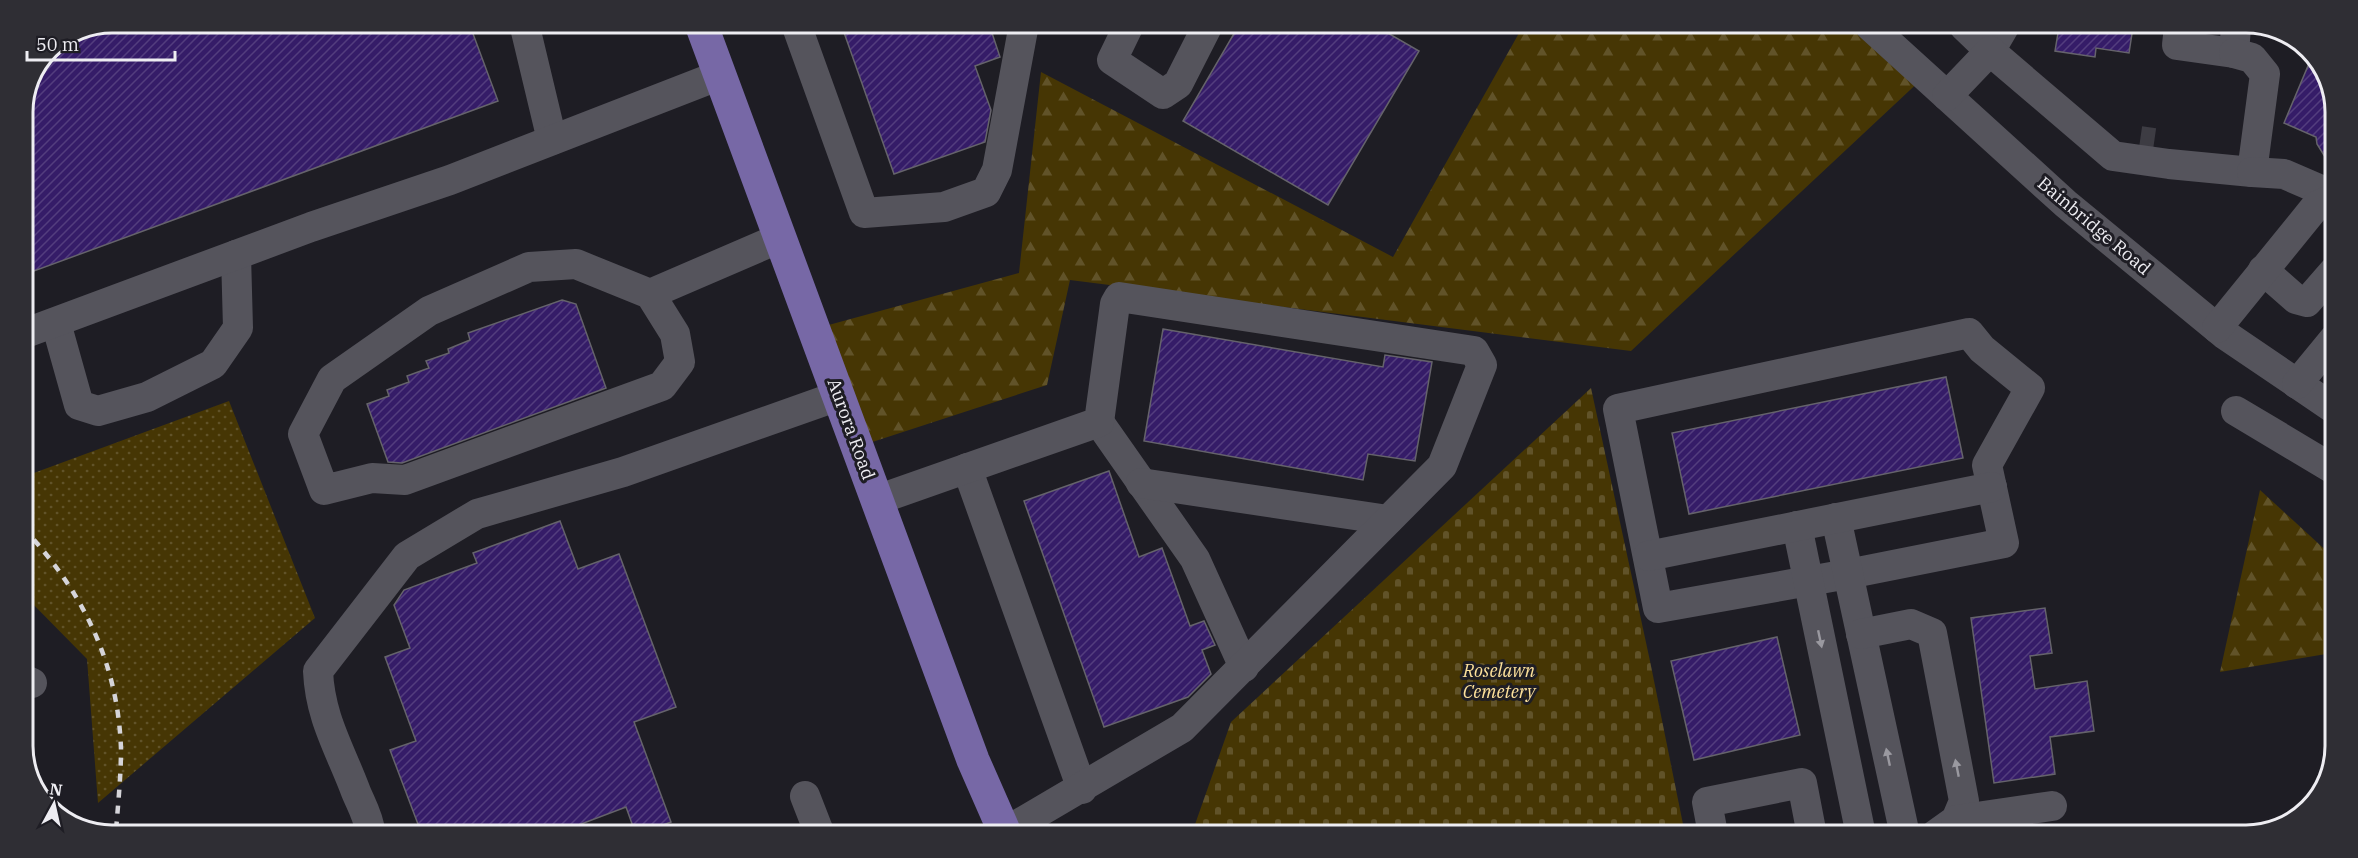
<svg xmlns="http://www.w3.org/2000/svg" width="2358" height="858" viewBox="0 0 2358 858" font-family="'IBM Plex Serif',serif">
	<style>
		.grass { fill: url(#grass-dots) }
		.forest { fill: url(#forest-firs) }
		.cemetery { fill: url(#cemetery-stones) }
		.building { fill: url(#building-hatch); stroke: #65636b; stroke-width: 1.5 }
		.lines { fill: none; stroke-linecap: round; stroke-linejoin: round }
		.minor-tunnel { stroke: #3d3c43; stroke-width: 30; stroke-dasharray: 30 15; stroke-linecap: butt }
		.minor { stroke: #55545c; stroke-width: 30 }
		.major { stroke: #7768a6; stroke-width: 33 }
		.rail { stroke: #d5d4d9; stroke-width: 4.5; stroke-dasharray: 8 8; stroke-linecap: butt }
		.oneway { fill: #9a99a0 }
		.labels { text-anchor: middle; stroke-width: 6; stroke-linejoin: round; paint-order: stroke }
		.street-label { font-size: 18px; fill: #eeedf2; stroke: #1e1d24 }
		.park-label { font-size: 18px; font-style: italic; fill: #fde19b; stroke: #1e1d24 }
		.rim { fill: none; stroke: #eeedf2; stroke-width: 3 }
	</style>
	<defs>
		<pattern id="grass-dots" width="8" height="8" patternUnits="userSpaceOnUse" patternTransform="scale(1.5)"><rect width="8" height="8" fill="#463604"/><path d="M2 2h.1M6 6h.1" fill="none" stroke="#615329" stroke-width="1.8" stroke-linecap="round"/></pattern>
		<pattern id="forest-firs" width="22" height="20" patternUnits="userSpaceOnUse" patternTransform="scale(1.5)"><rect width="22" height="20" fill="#463604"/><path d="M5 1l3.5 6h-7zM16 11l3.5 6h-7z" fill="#615329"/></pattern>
		<pattern id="cemetery-stones" width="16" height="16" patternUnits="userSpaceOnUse" patternTransform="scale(1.5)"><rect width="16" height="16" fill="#463604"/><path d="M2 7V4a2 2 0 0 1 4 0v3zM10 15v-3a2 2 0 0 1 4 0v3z" fill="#615329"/></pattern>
		<pattern id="building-hatch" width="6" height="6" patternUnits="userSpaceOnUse" patternTransform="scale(1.5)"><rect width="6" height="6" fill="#351c68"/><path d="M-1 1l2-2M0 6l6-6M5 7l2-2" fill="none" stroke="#533d7e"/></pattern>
	</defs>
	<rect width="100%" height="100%" fill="#1e1d24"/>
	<!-- grass -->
	<path class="grass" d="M229,401L315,618L98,803L87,659L23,594V477Z"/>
	<!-- forest -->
	<g class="forest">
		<path d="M1523,26H1870L1925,76L1631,351L1070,280L1047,385L857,447L814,329L1019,273L1041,72L1393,257Z"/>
		<path d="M2260,490L2332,556V653L2220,672Z"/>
	</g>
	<!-- cemetery -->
	<path class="cemetery" d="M1591,388L1650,661L1685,834L1192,833L1231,722Z"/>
	<!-- building -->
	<g class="building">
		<path d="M112,22L469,23L498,101L23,275V107L49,49Z"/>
		<path d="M841,24H989L1000,57L975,66L991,110L985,142L894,174Z"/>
		<path d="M1239,25H1374L1419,51L1328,205L1183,121Z"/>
		<path d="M2059,27H2133L2129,53L2096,48L2095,57L2055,51Z"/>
		<path d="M2313,54L2317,57L2335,106V173L2317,144L2316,137L2284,123Z"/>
		<path d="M562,300L576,304L606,388L402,463L388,462L367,404L389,396L387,390L409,382L407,376L429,368L426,361L449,353L448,349L470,340L468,333Z"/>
		<path d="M1163,329L1383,367L1385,355L1432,362L1415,461L1368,454L1363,480L1144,441Z"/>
		<path d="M1946,377L1963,458L1689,514L1672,433Z"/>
		<path d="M1109,471L1139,557L1162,548L1190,626L1204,621L1215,645L1202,650L1211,674L1188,697L1104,727L1024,501Z"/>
		<path d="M560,521L578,569L619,554L676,707L634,722L671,822L644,832H635L626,807L560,832H421L390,750L416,741L385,657L410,648L394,605L404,590L477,563L473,553Z"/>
		<path d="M2045,608L2052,653L2030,656L2035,689L2087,681L2094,731L2050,737L2055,774L1994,783L1971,618Z"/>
		<path d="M1777,637L1800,735L1694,760L1671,661Z"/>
	</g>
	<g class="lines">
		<!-- minor-tunnel -->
		<path class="minor-tunnel" d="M2140,141L2154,143"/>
		<!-- minor -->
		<g class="minor">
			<path d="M524,23L552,140"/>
			<path d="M796,24L864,213L944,207L986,192L997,170L1024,24"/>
			<path d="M1129,25L1112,60L1163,94L1178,84L1208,25"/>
			<path d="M1870,26L2066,204L2224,334L2333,408"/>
			<path d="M1964,26L1990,51L2004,27"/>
			<path d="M2179,27L2177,45L2234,53L2236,27"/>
			<path d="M1947,96L1990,51L2113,156L2169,164L2252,172L2265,74L2252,58L2234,53"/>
			<path d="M2252,172L2284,174L2335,196"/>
			<path d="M2263,270L2296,299L2307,302L2334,271"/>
			<path d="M650,294L675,334L680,362L662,386L405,480L372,478L324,490L303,434L332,379L429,311L529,267L576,264L650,294L780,238"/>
			<path d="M56,323L79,405L98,411L147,397L213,364L238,328L236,255"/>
			<path d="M2217,328L2316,206L2335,198"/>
			<path d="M1969,333L1982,349L2030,388L1987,465L2004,543L1848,574L1658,608L1618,409Z"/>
			<path d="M23,334L311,227L450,180L720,75"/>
			<path d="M2297,384L2334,339"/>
			<path d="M2236,411L2333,469"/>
			<path d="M1099,422L1195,559L1244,667"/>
			<path d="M967,468L1082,789"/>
			<path d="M1141,483L1388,520"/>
			<path d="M877,500L1099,422L1115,304L1119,297L1474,351L1482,365L1442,466L1182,728L1005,832"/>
			<path d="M1836,518L1905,835"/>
			<path d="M1797,526L1861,835"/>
			<path d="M1648,556L1992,487"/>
			<path d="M1861,634L1911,624L1932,633L1964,801L1956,820L1935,835"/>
			<path d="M23,679L32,683"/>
			<path d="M805,796L819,832"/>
			<path d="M1956,820L2052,806"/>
			<path d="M370,831C369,818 361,804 356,792C340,749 320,718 318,671L407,556L477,514L623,472L838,396"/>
			<path d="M1713,834L1707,802L1802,783L1812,835"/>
		</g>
		<!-- major -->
		<path class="major" d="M701,24L973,760L1005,833"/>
		<!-- rail -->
		<path class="rail" d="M23,528C82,590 118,662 121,749C121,776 118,804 116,831"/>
	</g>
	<!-- one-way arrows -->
	<defs><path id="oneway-solid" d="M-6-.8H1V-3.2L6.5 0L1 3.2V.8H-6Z" transform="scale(1.5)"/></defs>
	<g class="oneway">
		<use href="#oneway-solid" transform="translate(1820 639) rotate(78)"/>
		<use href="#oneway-solid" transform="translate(1888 757) rotate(-102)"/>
		<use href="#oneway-solid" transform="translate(1957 768) rotate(-101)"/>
	</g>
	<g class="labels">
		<!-- street labels -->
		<g class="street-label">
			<text transform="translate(2094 226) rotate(40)" y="6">Bainbridge Road</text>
			<text transform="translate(851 429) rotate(70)" y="6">Aurora Road</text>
		</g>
		<!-- park labels -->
		<g class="park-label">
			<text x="1499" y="677">Roselawn<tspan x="1499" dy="21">Cemetery</tspan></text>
		</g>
	</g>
	<!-- crop -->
	<path d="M0 0H2358V858H0ZM112 33H2246A79 79 0 0 1 2325 112V746A79 79 0 0 1 2246 825H112A79 79 0 0 1 33 746V112A79 79 0 0 1 112 33Z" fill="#2f2e34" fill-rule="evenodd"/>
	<path class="rim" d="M112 33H2246A79 79 0 0 1 2325 112V746A79 79 0 0 1 2246 825H112A79 79 0 0 1 33 746V112A79 79 0 0 1 112 33Z"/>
	<!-- north arrow -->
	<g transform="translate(54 804) rotate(8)" stroke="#1e1d24" stroke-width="4.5" paint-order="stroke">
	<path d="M0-4.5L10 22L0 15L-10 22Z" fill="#eeedf2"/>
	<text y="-9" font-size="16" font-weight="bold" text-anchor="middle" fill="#eeedf2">N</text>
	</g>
	<!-- scale -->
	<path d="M27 51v9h148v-9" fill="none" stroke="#eeedf2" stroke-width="3"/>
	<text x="36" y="51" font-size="18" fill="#eeedf2" stroke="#1e1d24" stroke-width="4.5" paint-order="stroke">50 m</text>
</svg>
